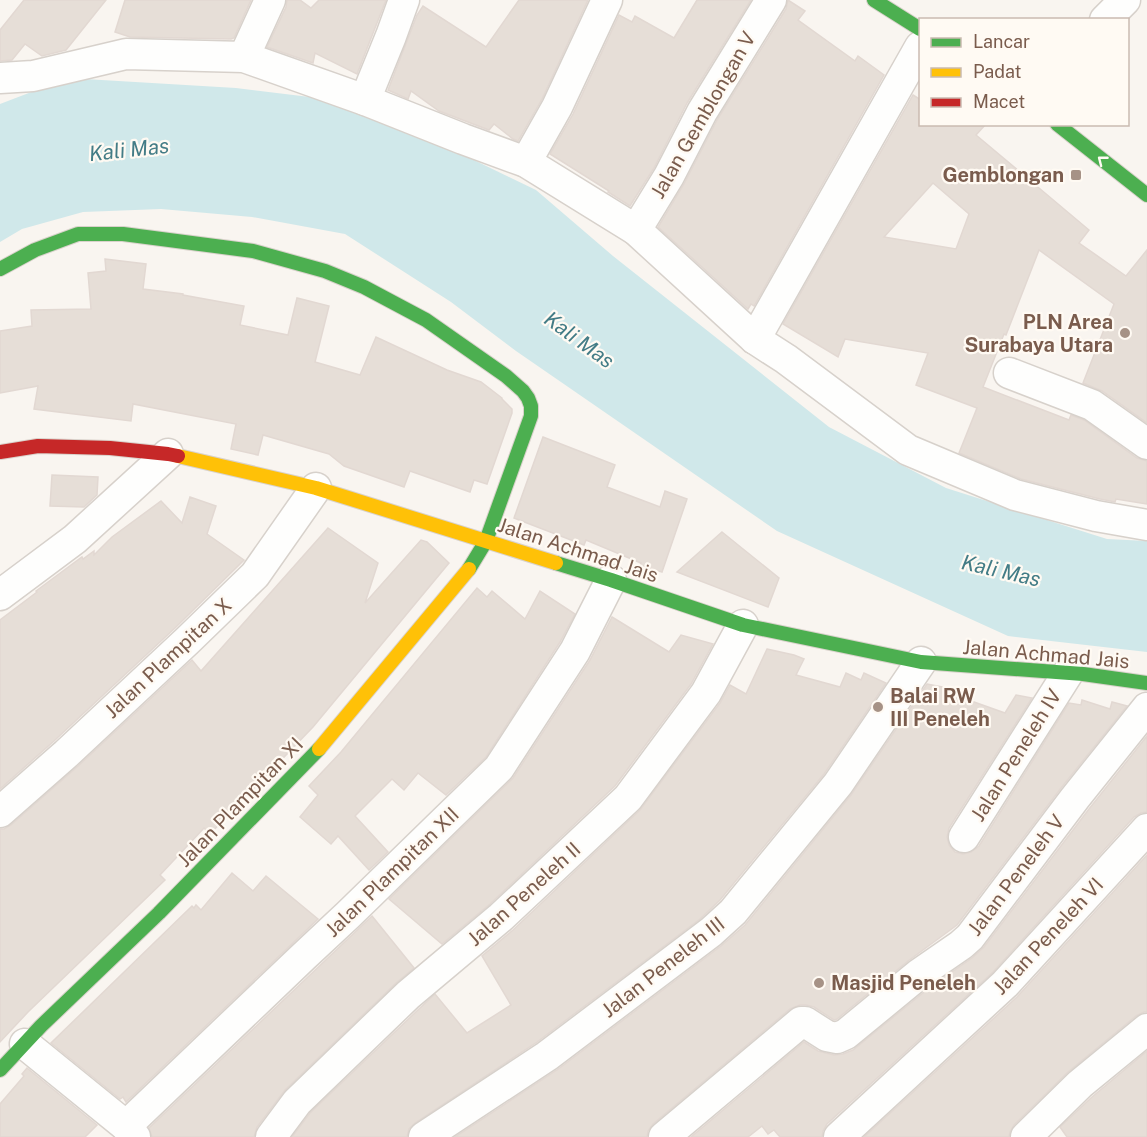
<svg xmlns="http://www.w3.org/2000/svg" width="1147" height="1137" viewBox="0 0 1147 1137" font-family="'Public Sans',sans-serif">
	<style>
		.water { fill: #d0e8ea }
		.building { fill: #e6ded7; stroke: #e2d8d2; stroke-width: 1.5; fill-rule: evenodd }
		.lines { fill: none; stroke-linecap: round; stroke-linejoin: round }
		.street-casing { stroke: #d7d1cb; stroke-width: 33 }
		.fast-casing { stroke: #d9d2cb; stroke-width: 16 }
		.slow-casing { stroke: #d9d2cb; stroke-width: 16 }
		.jam-casing { stroke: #d9d2cb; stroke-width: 16 }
		.street { stroke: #fefefd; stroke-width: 30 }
		.fast { stroke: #4caf50; stroke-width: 14 }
		.slow { stroke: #ffc107; stroke-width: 14 }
		.jam { stroke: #c62828; stroke-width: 14 }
		.oneway { stroke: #fffaf3 }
		.poi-dot { fill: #a69286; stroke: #fffaf3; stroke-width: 2 }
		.labels { text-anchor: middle; stroke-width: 4.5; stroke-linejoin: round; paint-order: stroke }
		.street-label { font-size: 20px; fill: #7a5c4d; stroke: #fffaf3 }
		.poi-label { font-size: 20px; font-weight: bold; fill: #7a5c4d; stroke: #fffaf3; text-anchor: end }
		.water-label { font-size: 21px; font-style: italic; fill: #437c86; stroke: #fffaf3 }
	</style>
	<rect width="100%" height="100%" fill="#f9f5f0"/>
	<!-- water -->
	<path class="water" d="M68,78L236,88L318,98L449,148L536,190L613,256L829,427L946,488L1107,539L1147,541V652L1008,636L777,531L516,351L451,302L345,234L252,217L161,209L83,212L22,229L0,242V104Z"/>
	<!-- building -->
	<g class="building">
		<path d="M24,0H106L66,50L42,56L25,44L12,60L0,61V30Z"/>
		<path d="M125,0H251L234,38L231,39L130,37L115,32Z"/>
		<path d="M287,0H300L311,8L319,0H386L357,74L315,53L313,63L267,47L286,7Z"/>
		<path d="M519,0H588L542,99L518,141L513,139L494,124L489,130L439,111L411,91L408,99L388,90L417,15L423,6L486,47Z"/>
		<path d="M697,0H751L687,103L654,168L630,206L608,192L609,191L550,154L573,114L619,15L632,22L635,16L674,38Z"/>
		<path d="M788,0L805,11L798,20L855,61L858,56L884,75L754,306L751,304L748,309L658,227L684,184L717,120L786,9Z"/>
		<path d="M913,95L921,100V124H986L976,135L1089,230L1079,243L1126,276L1147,250V423L1102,391L1083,383L1114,304L1039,250L1006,335L1004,334L983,387L1069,420L1071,415L1084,420L1137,458L1147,461V504L1116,499L1115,502L1100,499L1021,479L959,453L977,408L916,385L928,353L845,339L838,357L783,324ZM933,183L969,214L956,249L884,237Z"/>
		<path d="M105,259L146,264L143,289L183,294V295L244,306L240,325L288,335L297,298L329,306L315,362L360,375L376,337L447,370L481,382L502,398V399L512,409V413L487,484L474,480L470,492L410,471L404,487L344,466L329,454L263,435L258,455L231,449L236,424L133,404L131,421L34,409L38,386L0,393V331L32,326L31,310L91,309L88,273L106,271Z"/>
		<path d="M543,437L615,465L607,487L660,507L665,491L687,499L662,572L640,565L641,563L586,540L584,545L514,518Z"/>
		<path d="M52,475L98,477L97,495L84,507L50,506Z"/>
		<path d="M190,497L216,506L207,534L244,560L175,628L54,741L0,789V620L37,592L36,591L82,557L83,559L94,551V555L112,537L161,501L182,523Z"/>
		<path d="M328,528L378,563L365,603L421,540L427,542L449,563L313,727L210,834L204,828L160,875L165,880L28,1012L0,1042V829H4L11,825L77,767L192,660L201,671Z"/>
		<path d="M722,532L779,578L768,607L677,572Z"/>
		<path d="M477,588L487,597L492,591L525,619L540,591L575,614L560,642L486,757L446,795L418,773L404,790L392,779L355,816L388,852L369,870L338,836L331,844L300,817L318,795L309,786L341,752Z"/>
		<path d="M612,617L669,652L681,635L713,644L691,684L615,786L490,904L442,944L389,899L513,778L590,660Z"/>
		<path d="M767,649L794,655L804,659L796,675L840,687L846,673L861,680L864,673L886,683L824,774L720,900L700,919L537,1042L415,1123L409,1129L407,1137H292L310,1113L420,1008L435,994L467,1033L511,1005L482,956L513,930L640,810L720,703L730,685L746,694Z"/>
		<path d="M927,684L963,691L960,697L1005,713L1016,695L1032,698L949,828L947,837L949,845L955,852L963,854L971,852L979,846L1069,703L1081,705L1082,700L1110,709L1112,702L1127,706L1061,788L957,925L908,961L837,1019L834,1020L814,1007L806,1005H800L790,1009L653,1124L648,1131L647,1137H455L557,1070L721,946L745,925L851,795Z"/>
		<path d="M1147,736V812L1141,813L1134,817L993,972L827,1124L823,1131L822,1137H780L774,1130L768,1134L762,1126L748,1137H691L804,1042L818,1051L834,1055L843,1054L853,1050L929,988L972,958L984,947L1089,809Z"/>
		<path d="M1147,855V1012H1144L1136,1016L1068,1072L1014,1125L1010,1132L1009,1137H864L1017,997Z"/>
		<path d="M232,873L253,891L266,876L318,919L126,1102L123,1097L120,1099L51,1043L192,906L194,908L196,905L201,910Z"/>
		<path d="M372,916L414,968L396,983L285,1090L257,1127L254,1137H152L149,1128Z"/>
		<path d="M1147,1051V1137H1067L1060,1127L1092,1097Z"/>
		<path d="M27,1068L97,1125L85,1137H0V1104L24,1076L22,1074Z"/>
	</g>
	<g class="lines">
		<!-- street casing -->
		<g class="street-casing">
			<g id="street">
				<path d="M1105,20L1125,0"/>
				<path d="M244,57L270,0"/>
				<path d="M0,78L33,76L126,54L244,57L365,100L463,139L526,162L636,230L755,339L786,359L908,450L1015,495L1096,516L1147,525"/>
				<path d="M365,100L391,36L404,0"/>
				<path d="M526,162L557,107L607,0"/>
				<path d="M636,230L669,176L702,112L771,0"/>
				<path d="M755,339L920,47"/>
				<path d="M1009,373L1092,405L1147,444"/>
				<path d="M0,595L75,539L168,454"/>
				<path d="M0,812L66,754L187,641L255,575L316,488"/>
				<path d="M964,837L1068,673"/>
				<path d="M25,1044L126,1126L135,1137"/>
				<path d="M126,1126L303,957L348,915L499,768L575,651L611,580"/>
				<path d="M271,1137L297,1102L408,995L501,917L628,798L706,693L743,625"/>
				<path d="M424,1137L547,1056L711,932L733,912L838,784L921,662"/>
				<path d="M664,1137L801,1022H805L827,1036L837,1038L846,1034L919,974L961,945L970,937L1075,798L1147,708"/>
				<path d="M839,1137L1005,984L1147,829"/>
				<path d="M1026,1137L1080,1084L1147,1029"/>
			</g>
		</g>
		<!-- fast casing -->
		<g class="fast-casing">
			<g id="fast">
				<path d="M874,0L920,29"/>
				<path d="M1057,124L1147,195"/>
				<path d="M0,269L35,250L78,234H123L253,251L325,271L364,287L426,320L506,376L523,391L528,398L531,406V416L486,541L469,569"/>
				<path d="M556,563L611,580L743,625L921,662L1083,674L1147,683"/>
				<path d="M0,1070L41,1026L159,913L319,749"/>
			</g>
		</g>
		<!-- slow casing -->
		<g class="slow-casing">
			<g id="slow">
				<path d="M178,456L316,488L556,563"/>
				<path d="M319,749L469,569"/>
			</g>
		</g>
		<!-- jam casing -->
		<g class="jam-casing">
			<path id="jam" d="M0,452L38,446L110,448L168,454L178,456"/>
		</g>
		<!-- street -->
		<use href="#street" class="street"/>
		<!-- fast -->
		<use href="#fast" class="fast"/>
		<!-- slow -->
		<use href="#slow" class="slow"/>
		<!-- jam -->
		<use href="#jam" class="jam"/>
	</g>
	<!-- one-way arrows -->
	<defs><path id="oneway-chevron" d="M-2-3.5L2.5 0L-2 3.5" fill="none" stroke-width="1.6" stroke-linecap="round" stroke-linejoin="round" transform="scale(1.5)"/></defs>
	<use class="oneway" href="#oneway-chevron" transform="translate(1102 160) rotate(-142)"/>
	<!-- markers -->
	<g class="poi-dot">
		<rect x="1070" y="169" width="12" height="12" rx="3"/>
		<circle cx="1125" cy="333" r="6"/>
		<circle cx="878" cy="707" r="6"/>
		<circle cx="819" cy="983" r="6"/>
	</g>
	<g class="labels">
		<!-- street labels -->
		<g class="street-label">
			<text transform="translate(703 115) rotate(-60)" y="7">Jalan Gemblongan V</text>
			<text transform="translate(578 550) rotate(18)" y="7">Jalan Achmad Jais</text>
			<text transform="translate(1046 654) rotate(5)" y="7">Jalan Achmad Jais</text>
			<text transform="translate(168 658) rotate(-43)" y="7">Jalan Plampitan X</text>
			<text transform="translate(1016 755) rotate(-58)" y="7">Jalan Peneleh IV</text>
			<text transform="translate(240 802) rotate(-46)" y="7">Jalan Plampitan XI</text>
			<text transform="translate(392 872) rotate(-44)" y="7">Jalan Plampitan XII</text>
			<text transform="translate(1016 875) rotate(-53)" y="7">Jalan Peneleh V</text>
			<text transform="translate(524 894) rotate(-42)" y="7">Jalan Peneleh II</text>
			<text transform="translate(1048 936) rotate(-47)" y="7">Jalan Peneleh VI</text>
			<text transform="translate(663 967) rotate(-38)" y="7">Jalan Peneleh III</text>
		</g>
		<!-- poi labels -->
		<g class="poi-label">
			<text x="1064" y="182">Gemblongan</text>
			<text x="1113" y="329">PLN Area<tspan x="1113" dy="23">Surabaya Utara</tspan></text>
			<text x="890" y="703" text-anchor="start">Balai RW<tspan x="890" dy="23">III Peneleh</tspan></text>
			<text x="831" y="990" text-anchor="start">Masjid Peneleh</text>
		</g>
		<!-- water labels -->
		<g class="water-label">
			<text transform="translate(129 150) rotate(-6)" y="7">Kali Mas</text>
			<text transform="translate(579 340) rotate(36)" y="7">Kali Mas</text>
			<text transform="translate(1001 571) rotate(13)" y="7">Kali Mas</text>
		</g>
	</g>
	<!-- legend -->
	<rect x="919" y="18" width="210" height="108" fill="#fffaf3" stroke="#cabbb1" stroke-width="1.5"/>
	<rect x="931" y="38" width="30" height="9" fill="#4caf50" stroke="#cabbb1" stroke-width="1.5"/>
	<text x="973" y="48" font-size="18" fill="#7a5c4d">Lancar</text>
	<rect x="931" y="68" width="30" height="9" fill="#ffc107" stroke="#cabbb1" stroke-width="1.5"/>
	<text x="973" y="78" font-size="18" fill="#7a5c4d">Padat</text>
	<rect x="931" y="98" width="30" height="9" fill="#c62828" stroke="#cabbb1" stroke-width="1.5"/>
	<text x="973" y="108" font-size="18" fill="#7a5c4d">Macet</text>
</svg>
